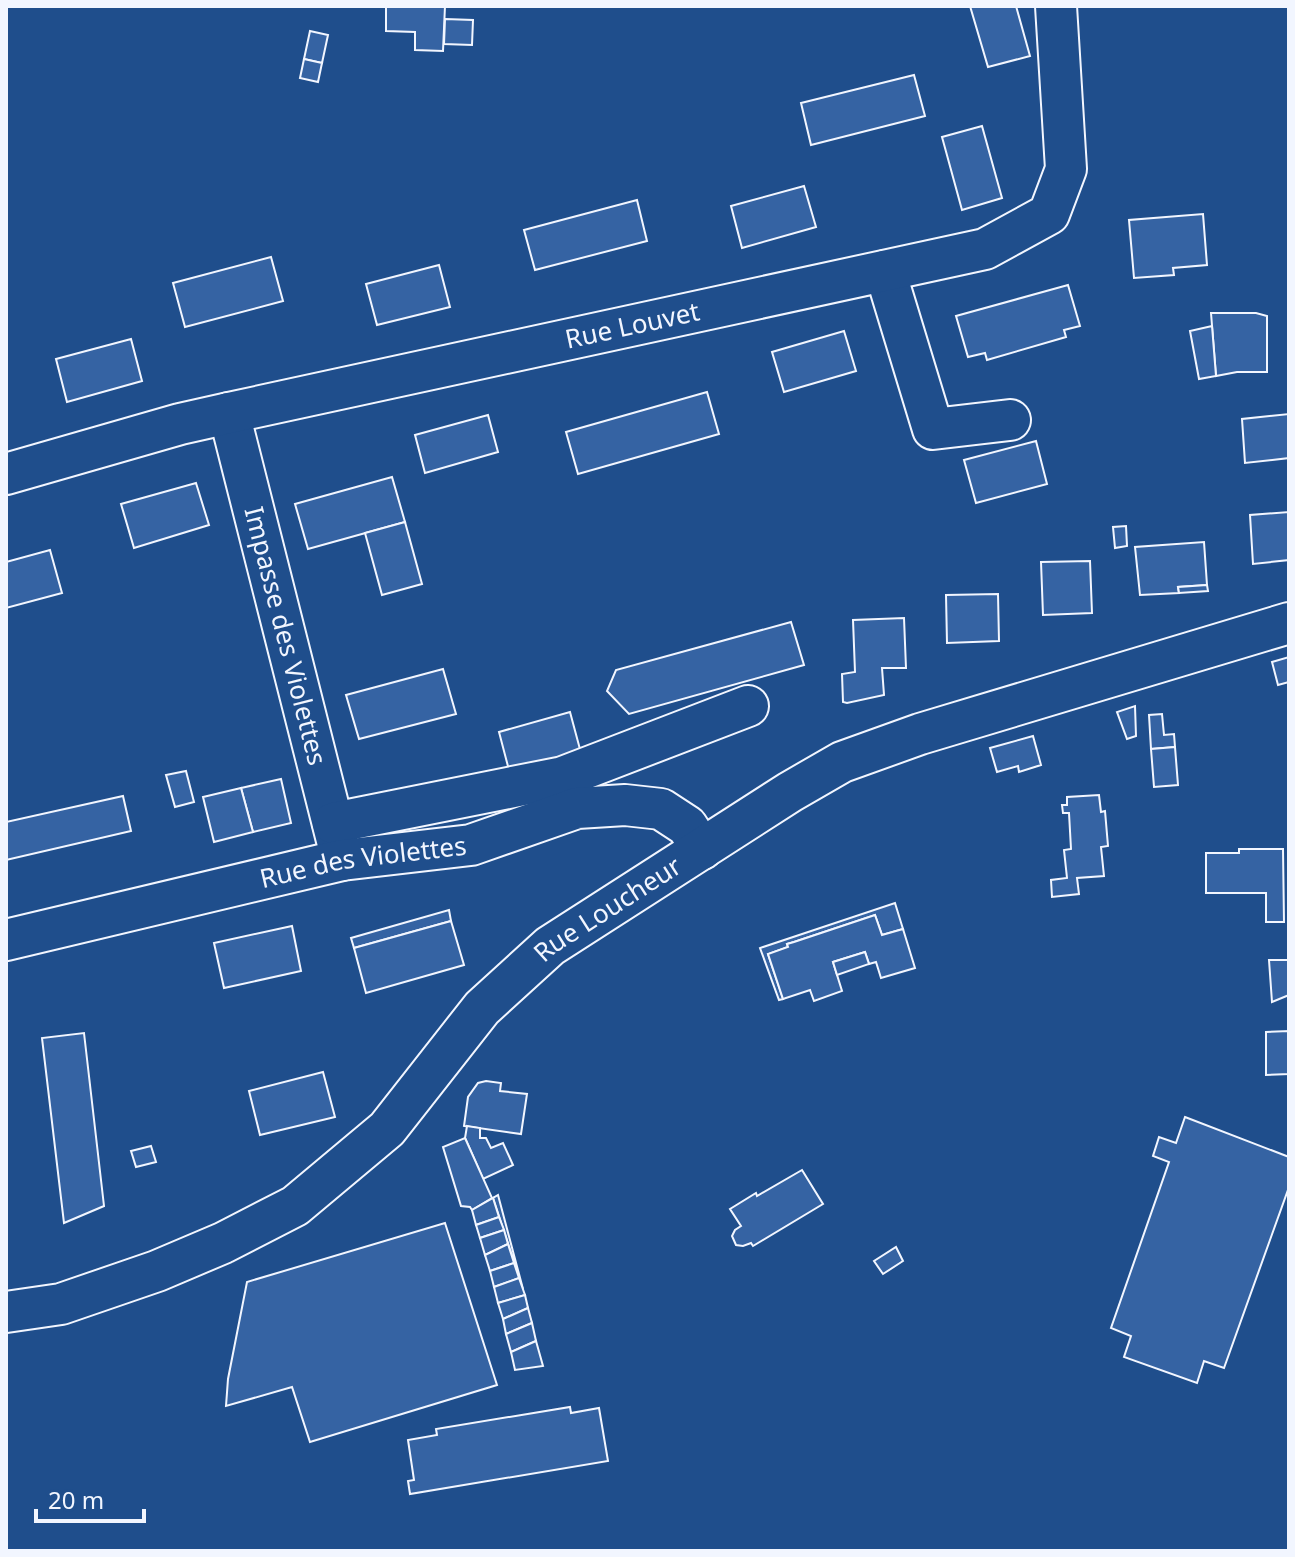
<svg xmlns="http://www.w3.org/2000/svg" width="1295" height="1557" viewBox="0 0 1295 1557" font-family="'Noto Sans',sans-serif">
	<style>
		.building { fill: #3563a3; stroke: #f2f6ff; stroke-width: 2 }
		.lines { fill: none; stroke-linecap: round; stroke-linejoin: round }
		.minor-casing { stroke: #f2f6ff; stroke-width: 44 }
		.minor { stroke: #1f4e8c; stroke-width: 40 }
		.labels { text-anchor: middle; stroke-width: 6; stroke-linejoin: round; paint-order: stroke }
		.street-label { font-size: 26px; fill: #f2f6ff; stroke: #1f4e8c }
	</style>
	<rect width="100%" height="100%" fill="#1f4e8c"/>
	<!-- building -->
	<g class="building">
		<path d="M386,6H445L443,51L415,50V32L386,31Z"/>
		<path d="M970,6H1016L1030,56L988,67Z"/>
		<path d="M445,19L473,20L472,45L444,44Z"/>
		<path d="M310,31L328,35L322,63L304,59Z"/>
		<path d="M304,59L322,63L318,82L300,78Z"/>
		<path d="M914,75L925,116L811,145L801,103Z"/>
		<path d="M982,126L1002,198L962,210L942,137Z"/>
		<path d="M804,186L816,227L742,248L731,206Z"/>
		<path d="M637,200L647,241L535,270L524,230Z"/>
		<path d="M1203,214L1207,265L1173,268L1174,275L1134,278L1129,220Z"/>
		<path d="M271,257L283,301L185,327L173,283Z"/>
		<path d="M439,265L450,307L377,325L366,284Z"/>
		<path d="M1068,285L1080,326L1064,330L1066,337L987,360L985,353L968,357L956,316Z"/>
		<path d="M1211,313H1256L1267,316V372H1237L1216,376Z"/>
		<path d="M1212,326L1216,376L1199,379L1190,331Z"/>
		<path d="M844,331L856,371L784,392L772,352Z"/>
		<path d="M131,339L142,381L67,402L56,359Z"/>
		<path d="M707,392L719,434L578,474L566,432Z"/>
		<path d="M1289,414V458L1245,463L1242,419Z"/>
		<path d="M488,415L498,452L425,473L415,435Z"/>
		<path d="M1036,441L1047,484L976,503L964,460Z"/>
		<path d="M392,477L405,522L308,549L295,504Z"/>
		<path d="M196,483L209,525L134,548L121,504Z"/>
		<path d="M1289,512V560L1253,564L1250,515Z"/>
		<path d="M405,522L422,584L382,595L365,533Z"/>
		<path d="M1126,526L1127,546L1115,548L1113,527Z"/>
		<path d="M1204,542L1207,585L1178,587L1179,593L1140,595L1135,547Z"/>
		<path d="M50,550L62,593L6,608V562Z"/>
		<path d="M1090,561L1092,613L1043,615L1041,562Z"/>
		<path d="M1207,585L1208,591L1179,593L1178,587Z"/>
		<path d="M998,594L999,641L947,643L946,595Z"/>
		<path d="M904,618L906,668H882L884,695L847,703L843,702L842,674L855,672L853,620Z"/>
		<path d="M791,622L804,665L629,714L607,691L616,670Z"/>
		<path d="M1289,657V682L1278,685L1272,662Z"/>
		<path d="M443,669L456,714L359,739L346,695Z"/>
		<path d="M1135,706L1136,736L1127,739L1117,712Z"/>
		<path d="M570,712L581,753L510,774L499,732Z"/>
		<path d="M1162,714L1164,735L1174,734L1175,747L1151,749L1149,715Z"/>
		<path d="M1033,736L1041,765L1019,772L1018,766L997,772L990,748Z"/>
		<path d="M1175,747L1178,785L1154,787L1151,749Z"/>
		<path d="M186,771L194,802L175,807L166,775Z"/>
		<path d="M281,779L291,823L253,832L241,788Z"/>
		<path d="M241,788L253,832L214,842L203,797Z"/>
		<path d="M1099,795L1101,812L1105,811L1108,846L1101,847L1104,876L1077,878L1079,894L1052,897L1051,880L1067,878L1064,850L1071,849L1069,813H1063L1062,805H1067V797Z"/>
		<path d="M123,796L131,831L6,860V822Z"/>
		<path d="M1239,849H1283L1284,922H1266V893H1206V853H1239Z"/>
		<path d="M895,903L903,929L882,935L875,915L794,942L787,944L788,947L768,954L783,999L779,1000L760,948Z"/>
		<path d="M449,910L451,921L354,948L351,938Z"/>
		<path d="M875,915L882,935L903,929L915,968L881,978L876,962L869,964L865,952L833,962L842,991L814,1001L810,990L783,999L768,954L788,947L787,944L794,942Z"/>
		<path d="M451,921L464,965L366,993L354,948Z"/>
		<path d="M292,926L301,971L224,988L214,943Z"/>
		<path d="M865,952L869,964L837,975L833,962Z"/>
		<path d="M1269,960H1289V995L1272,1002Z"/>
		<path d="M1289,1031V1074L1266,1075V1032Z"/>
		<path d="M84,1033L104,1206L64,1223L42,1038Z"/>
		<path d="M323,1072L335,1117L260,1135L249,1091Z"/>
		<path d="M486,1081L501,1083L500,1091L527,1094L521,1134L464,1126L468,1097L478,1083Z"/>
		<path d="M1185,1117L1289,1157V1187L1224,1368L1204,1361L1197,1383L1124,1357L1131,1336L1111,1328L1169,1162L1153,1156L1159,1137L1176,1143Z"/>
		<path d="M467,1126L480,1128V1138H486L491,1148L503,1143L513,1165L483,1179L465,1138Z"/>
		<path d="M465,1138L492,1198L472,1210L470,1207L461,1206L443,1147Z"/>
		<path d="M151,1146L156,1162L136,1167L131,1151Z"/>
		<path d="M802,1170L823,1204L753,1246L751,1243L743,1246L736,1245L732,1236L735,1230L741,1226L730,1209L756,1193L757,1196Z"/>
		<path d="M498,1195L523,1289L493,1198Z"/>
		<path d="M493,1198L499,1217L476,1225L472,1210Z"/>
		<path d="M499,1217L504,1230L480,1238L476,1225Z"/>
		<path d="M445,1223L497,1385L310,1442L292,1387L226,1406L228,1379L247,1282Z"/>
		<path d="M504,1230L508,1244L485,1255L480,1238Z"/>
		<path d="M508,1244L514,1263L490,1271L485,1255Z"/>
		<path d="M896,1247L903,1261L883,1274L874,1261Z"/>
		<path d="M514,1263L519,1278L494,1287L490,1271Z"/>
		<path d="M519,1278L525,1295L498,1303L494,1287Z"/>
		<path d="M525,1295L528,1308L503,1319L498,1303Z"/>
		<path d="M528,1308L532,1323L506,1334L503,1319Z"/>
		<path d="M532,1323L536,1341L511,1352L506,1334Z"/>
		<path d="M536,1341L543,1366L515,1370L511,1352Z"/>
		<path d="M570,1407L571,1413L599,1408L608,1461L410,1494L408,1481L414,1480L408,1440L437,1435L436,1429Z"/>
	</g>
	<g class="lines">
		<!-- minor casing -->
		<g class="minor-casing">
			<g id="minor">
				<path d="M885,271L933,429L1010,420"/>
				<path id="s1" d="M229,413L342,860"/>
				<path id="s2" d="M6,474L180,424L229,413L985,249L1049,214L1066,169L1056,6"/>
				<path d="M333,823L563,777L748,706"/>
				<path id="s3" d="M6,940L342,860L471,845L577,808L625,805L661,809L687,826L702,849"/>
				<path id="s4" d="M6,1312L61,1304L157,1271L223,1243L295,1206L387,1129L482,1008L550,946L790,792L842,762L920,734L1289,623"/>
			</g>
		</g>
		<!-- minor -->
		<use href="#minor" class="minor"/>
	</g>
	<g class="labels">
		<!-- street labels -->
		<g class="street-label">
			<text dy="9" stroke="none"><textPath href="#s2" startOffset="644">Rue Louvet</textPath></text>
			<text dy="9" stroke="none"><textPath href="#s1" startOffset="230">Impasse des Violettes</textPath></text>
			<text dy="9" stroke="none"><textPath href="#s3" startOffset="366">Rue des Violettes</textPath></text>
			<text dy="9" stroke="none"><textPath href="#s4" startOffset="744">Rue Loucheur</textPath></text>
		</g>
	</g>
	<!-- border -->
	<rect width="1295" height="1557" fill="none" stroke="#f2f6ff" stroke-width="16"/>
	<!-- scale -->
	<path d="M36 1509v12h108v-12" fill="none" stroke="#f2f6ff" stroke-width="4"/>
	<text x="48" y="1509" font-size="24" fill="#f2f6ff" stroke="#1f4e8c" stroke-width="6" paint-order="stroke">20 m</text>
</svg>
